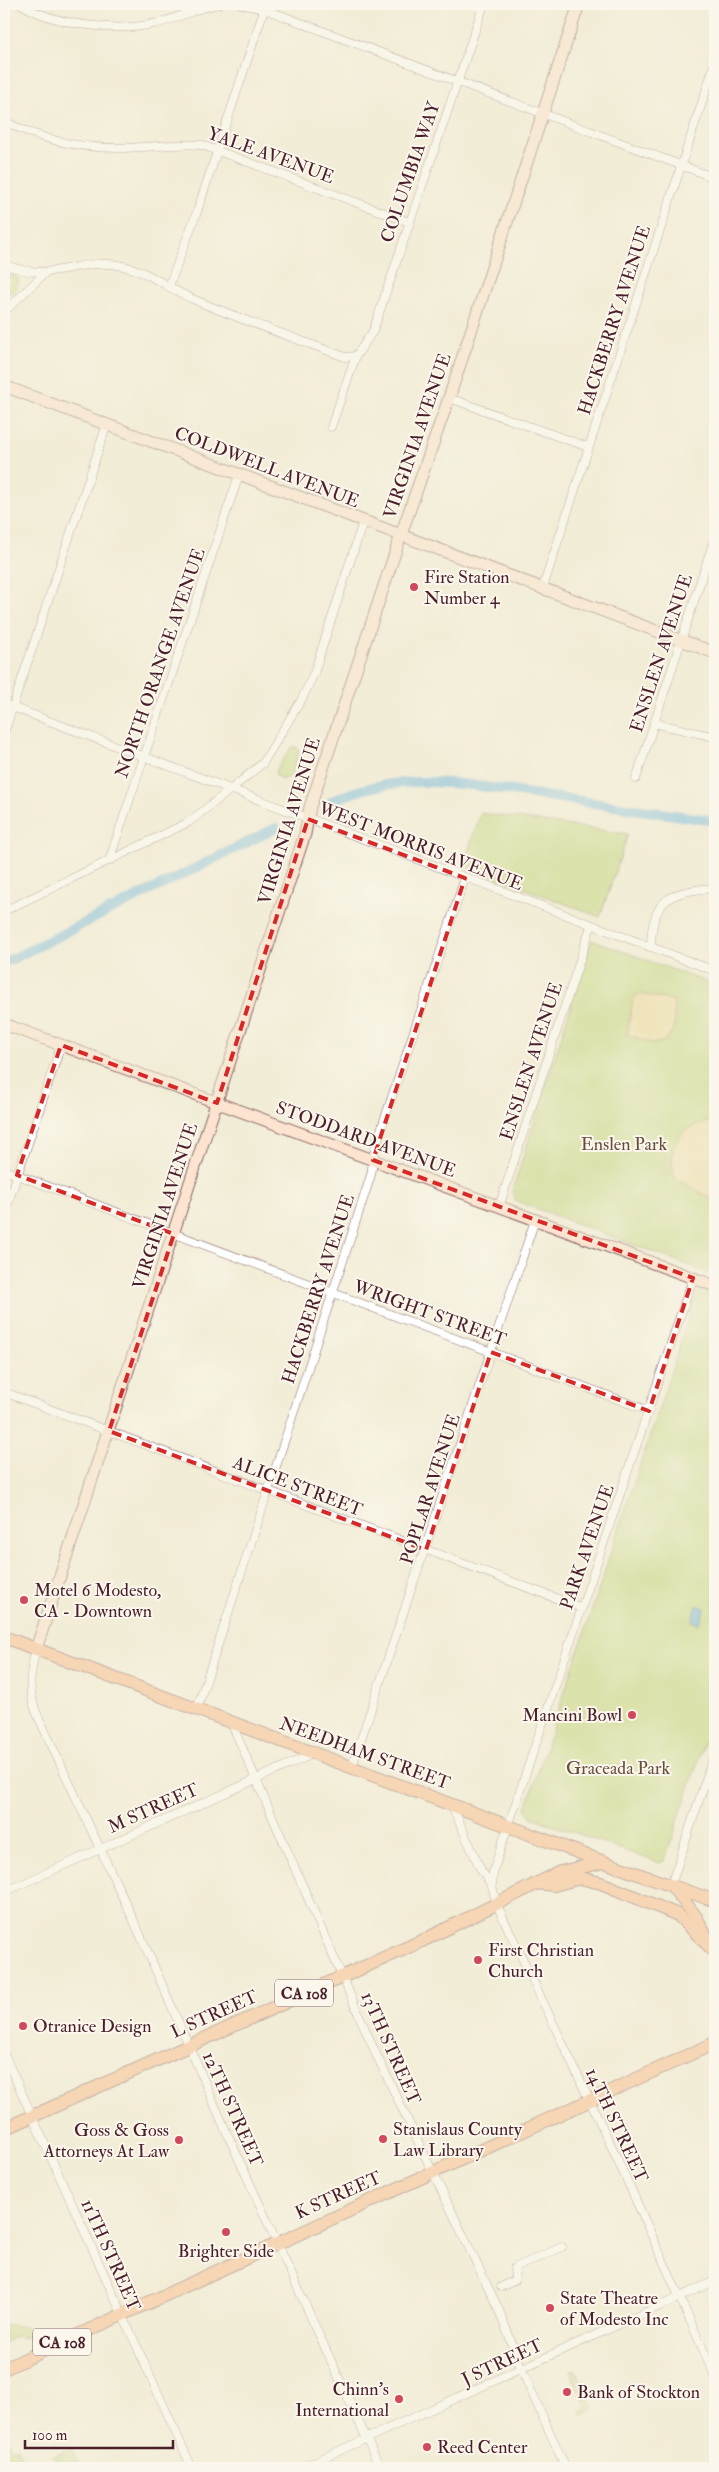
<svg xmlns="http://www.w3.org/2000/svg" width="719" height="2472" viewBox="0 0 719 2472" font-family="'IM FELL Double Pica',serif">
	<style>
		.green { fill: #c0d679; stroke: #857a52 }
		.sand { fill: #eeda9e; stroke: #9c7c64 }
		.water { fill: #65b2df; stroke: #586885 }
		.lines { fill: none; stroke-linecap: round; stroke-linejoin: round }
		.canal { stroke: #65b2df; stroke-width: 10 }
		.street-casing { stroke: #856767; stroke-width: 9 }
		.secondary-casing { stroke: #856767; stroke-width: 13 }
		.primary-casing { stroke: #856767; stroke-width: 14 }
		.street { stroke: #fff; stroke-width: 8 }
		.secondary { stroke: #fde4d1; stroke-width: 11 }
		.primary { stroke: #fbbb8c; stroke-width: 12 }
		.marked { fill: none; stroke: #d62828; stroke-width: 4; stroke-dasharray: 10 6; stroke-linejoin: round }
		.poi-dot { fill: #d1495b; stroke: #fbf7ec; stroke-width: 2 }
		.labels { text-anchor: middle; stroke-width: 4; stroke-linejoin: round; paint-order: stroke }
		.shield { fill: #fbf7ec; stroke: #7f6065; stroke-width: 1 }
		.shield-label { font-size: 16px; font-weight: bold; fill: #4a1f2b }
		.street-label { font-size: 18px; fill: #4a1f2b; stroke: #fbf7ec }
		.poi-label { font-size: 18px; fill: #4a1f2b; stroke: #fbf7ec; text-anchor: start }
		.park-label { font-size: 18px; fill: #684d3e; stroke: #fbf7ec }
	</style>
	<rect width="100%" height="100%" fill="#fbf7ec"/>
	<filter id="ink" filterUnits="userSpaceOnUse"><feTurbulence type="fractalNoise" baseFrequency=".02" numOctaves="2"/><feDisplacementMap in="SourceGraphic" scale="10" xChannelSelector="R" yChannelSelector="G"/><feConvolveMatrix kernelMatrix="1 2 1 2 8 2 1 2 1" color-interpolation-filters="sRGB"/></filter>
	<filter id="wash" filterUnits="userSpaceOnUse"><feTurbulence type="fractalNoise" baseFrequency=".0096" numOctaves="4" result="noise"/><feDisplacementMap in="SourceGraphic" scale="20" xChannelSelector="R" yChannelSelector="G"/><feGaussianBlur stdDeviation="1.12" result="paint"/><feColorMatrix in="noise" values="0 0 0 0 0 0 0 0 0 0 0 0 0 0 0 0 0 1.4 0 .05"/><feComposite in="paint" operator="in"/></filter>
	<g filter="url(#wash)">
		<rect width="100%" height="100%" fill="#f2edd7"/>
		<!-- green -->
		<g class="green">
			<path d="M10,274L19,280C18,286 14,293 7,293L4,291V275Z"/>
			<path d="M292,747H297L299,752L291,776L281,780L276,775L275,771Z"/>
			<path d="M481,813L628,834L600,917L463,865Z"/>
			<path d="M592,940L715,985V1275L516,1201L512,1192Z"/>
			<path d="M701,1291L715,1296V1710L666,1857L664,1861L659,1863L531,1817L526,1808L697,1294Z"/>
			<path d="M4,2324L21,2326L37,2332L24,2338L17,2336L4,2343Z"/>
			<path d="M575,2369L593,2408L591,2411L582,2415L580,2413L587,2407L570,2371Z"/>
			<path d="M4,2433L12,2449L17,2447L26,2468H4Z"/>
			<path d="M71,2448L82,2468H55L58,2467L53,2457Z"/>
		</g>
		<!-- sand -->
		<g class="sand">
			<path d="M640,994L674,1001V1029C660,1054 646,1039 627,1035L633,998Z"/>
			<path d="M715,1121V1201L675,1178C665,1145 681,1123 715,1121Z"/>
		</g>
		<!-- water -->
		<path class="water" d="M697,1605L705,1608L699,1624L692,1621Z"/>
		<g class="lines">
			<!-- canal -->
			<g class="canal">
				<path d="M332,801C403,767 479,787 553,797C607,805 661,813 715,821"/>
				<path d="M4,963L276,828"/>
			</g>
		</g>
	</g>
	<g filter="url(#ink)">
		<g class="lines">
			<!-- street casing -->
			<g class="street-casing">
				<g id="street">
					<path d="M21,4C53,25 117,32 153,24C176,20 196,7 220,4"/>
					<path d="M241,4L264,9L715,178"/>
					<path d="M4,121C39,139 79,148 118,148C147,148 174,143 202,145L409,222"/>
					<path d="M4,264C51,285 79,256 123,266C151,272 170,290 195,300C244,321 295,338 345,357L356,356L373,331L484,4"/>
					<path d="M169,286L197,212L266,4"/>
					<path d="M4,312L45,273"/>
					<path d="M449,398L588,447"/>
					<path d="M331,427L356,356"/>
					<path d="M543,587L715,63"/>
					<path d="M4,704L715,971"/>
					<path d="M654,723L715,737"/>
					<path d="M4,733L107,424"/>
					<path d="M636,779L715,537"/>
					<path d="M109,861L239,475"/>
					<path d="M4,911L189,822L230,790L263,763L303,697L314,673L363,522"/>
					<path d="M651,947C651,898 671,891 715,888"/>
					<path d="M4,1170L649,1411"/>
					<path d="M499,1207L591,926"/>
					<path d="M4,1215L61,1045"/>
					<path d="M4,1392L582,1608"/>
					<path d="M36,1649C30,1673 27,1690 37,1714L139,1932L226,2131L380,2468"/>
					<path d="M197,1709L371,1175L375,1148L465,878"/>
					<path d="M231,1722L376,2054L498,2308L527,2382L566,2468"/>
					<path d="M352,1766L535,1220"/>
					<path d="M451,1804L481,1870L492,1886L497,1905L616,2156L715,2376"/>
					<path d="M671,1885L715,1752"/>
					<path d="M492,1886L493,1872L502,1844L693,1278"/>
					<path d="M4,1892L315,1753"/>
					<path d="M4,2054L192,2468"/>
					<path d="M501,2287L515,2280L514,2268L562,2247"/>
					<path d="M301,2468L715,2281"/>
				</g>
			</g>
			<!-- secondary casing -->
			<g class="secondary-casing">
				<g id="secondary">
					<path d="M4,386L715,653"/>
					<path d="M4,1024L715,1286"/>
					<path d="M36,1649L305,834L310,807L404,526L449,398L579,4"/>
				</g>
			</g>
			<!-- primary casing -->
			<g class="primary-casing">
				<g id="primary">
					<path d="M4,1637L604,1862L715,1901"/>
					<path d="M537,1883L554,1885L580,1878L601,1883L678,1915L712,1949L715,1937"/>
					<path d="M672,1886L696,1917L708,1940"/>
					<path d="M4,2129L424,1940L560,1872L604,1862"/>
					<path d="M4,2369L715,2043"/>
				</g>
			</g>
			<!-- street -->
			<use href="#street" class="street"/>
			<!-- secondary -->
			<use href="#secondary" class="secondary"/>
			<!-- primary -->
			<use href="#primary" class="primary"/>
		</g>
	</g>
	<!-- marked area -->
	<path d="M0 0H719V2472H0ZM308,819L465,878L373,1160L693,1278L649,1411L491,1352L426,1550L109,1431L174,1234L17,1175L61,1045L217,1103Z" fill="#f2edd7" fill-opacity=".55" fill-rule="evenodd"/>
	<path class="marked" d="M308,819L465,878L373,1160L693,1278L649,1411L491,1352L426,1550L109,1431L174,1234L17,1175L61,1045L217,1103Z"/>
	<!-- markers -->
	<g class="poi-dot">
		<circle cx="414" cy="587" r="5"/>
		<circle cx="24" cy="1600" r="5"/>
		<circle cx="632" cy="1715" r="5"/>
		<circle cx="478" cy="1960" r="5"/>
		<circle cx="23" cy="2026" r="5"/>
		<circle cx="383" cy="2139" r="5"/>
		<circle cx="179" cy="2140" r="5"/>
		<circle cx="226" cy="2232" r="5"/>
		<circle cx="550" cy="2308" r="5"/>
		<circle cx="567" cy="2392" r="5"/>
		<circle cx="399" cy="2399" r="5"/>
		<circle cx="427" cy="2447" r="5"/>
	</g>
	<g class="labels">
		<!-- shield labels -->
		<g class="shield">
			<rect x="275" y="1979.5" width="58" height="27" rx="4"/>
			<rect x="33" y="2328.5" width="58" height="27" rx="4"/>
		</g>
		<g class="shield-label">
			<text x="304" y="1999">CA 108</text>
			<text x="62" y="2348">CA 108</text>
		</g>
		<!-- street labels -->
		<g class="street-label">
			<text transform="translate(271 155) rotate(20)" y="6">YALE AVENUE</text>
			<text transform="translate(410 172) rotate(-71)" y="6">COLUMBIA WAY</text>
			<text transform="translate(614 320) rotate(-72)" y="6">HACKBERRY AVENUE</text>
			<text transform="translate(417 436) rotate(-71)" y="6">VIRGINIA AVENUE</text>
			<text transform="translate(267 467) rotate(21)" y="6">COLDWELL AVENUE</text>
			<text transform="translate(661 653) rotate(-72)" y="6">ENSLEN AVENUE</text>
			<text transform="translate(160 663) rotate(-71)" y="6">NORTH ORANGE AVENUE</text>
			<text transform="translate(289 821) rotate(-73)" y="6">VIRGINIA AVENUE</text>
			<text transform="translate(421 846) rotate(21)" y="6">WEST MORRIS AVENUE</text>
			<text transform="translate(531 1061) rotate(-72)" y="6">ENSLEN AVENUE</text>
			<text transform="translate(366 1139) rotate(20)" y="6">STODDARD AVENUE</text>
			<text transform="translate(165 1206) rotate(-72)" y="6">VIRGINIA AVENUE</text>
			<text transform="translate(318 1289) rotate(-72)" y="6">HACKBERRY AVENUE</text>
			<text transform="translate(430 1313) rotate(20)" y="6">WRIGHT STREET</text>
			<text transform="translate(298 1486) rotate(21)" y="6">ALICE STREET</text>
			<text transform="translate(430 1489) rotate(-72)" y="6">POPLAR AVENUE</text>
			<text transform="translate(587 1547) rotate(-71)" y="6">PARK AVENUE</text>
			<text transform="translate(365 1753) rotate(20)" y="6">NEEDHAM STREET</text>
			<text transform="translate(153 1808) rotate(-24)" y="6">M STREET</text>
			<text transform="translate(214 2014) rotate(-24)" y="6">L STREET</text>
			<text transform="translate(391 2048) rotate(66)" y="6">13TH STREET</text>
			<text transform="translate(233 2109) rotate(66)" y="6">12TH STREET</text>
			<text transform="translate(617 2125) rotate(65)" y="6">14TH STREET</text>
			<text transform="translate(338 2195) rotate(-24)" y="6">K STREET</text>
			<text transform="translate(111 2255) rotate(66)" y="6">11TH STREET</text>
			<text transform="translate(502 2362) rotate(-25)" y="6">J STREET</text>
		</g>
		<!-- poi labels -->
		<g class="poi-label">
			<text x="424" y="583">Fire Station<tspan x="424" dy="21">Number 4</tspan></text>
			<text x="34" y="1596">Motel 6 Modesto,<tspan x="34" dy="21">CA - Downtown</tspan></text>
			<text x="622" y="1721" text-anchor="end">Mancini Bowl</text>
			<text x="488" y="1956">First Christian<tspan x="488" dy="21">Church</tspan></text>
			<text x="33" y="2032">Otranice Design</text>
			<text x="393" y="2135">Stanislaus County<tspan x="393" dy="21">Law Library</tspan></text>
			<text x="169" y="2136" text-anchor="end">Goss &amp; Goss<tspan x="169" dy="21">Attorneys At Law</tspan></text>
			<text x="226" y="2257" text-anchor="middle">Brighter Side</text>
			<text x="560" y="2304">State Theatre<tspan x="560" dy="21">of Modesto Inc</tspan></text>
			<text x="389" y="2395" text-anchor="end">Chinn's<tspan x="389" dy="21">International</tspan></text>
			<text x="577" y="2398">Bank of Stockton</text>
			<text x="437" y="2453">Reed Center</text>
		</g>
		<!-- park labels -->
		<g class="park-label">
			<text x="624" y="1150">Enslen Park</text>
			<text x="618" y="1774">Graceada Park</text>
		</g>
	</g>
	<!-- margin -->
	<rect width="719" height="2472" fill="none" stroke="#fbf7ec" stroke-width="20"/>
	<!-- scale -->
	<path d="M25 2440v8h148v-8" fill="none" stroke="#4a1f2b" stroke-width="2.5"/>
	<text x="32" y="2440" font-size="15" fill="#4a1f2b" stroke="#fbf7ec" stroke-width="4" paint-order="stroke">100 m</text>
</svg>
